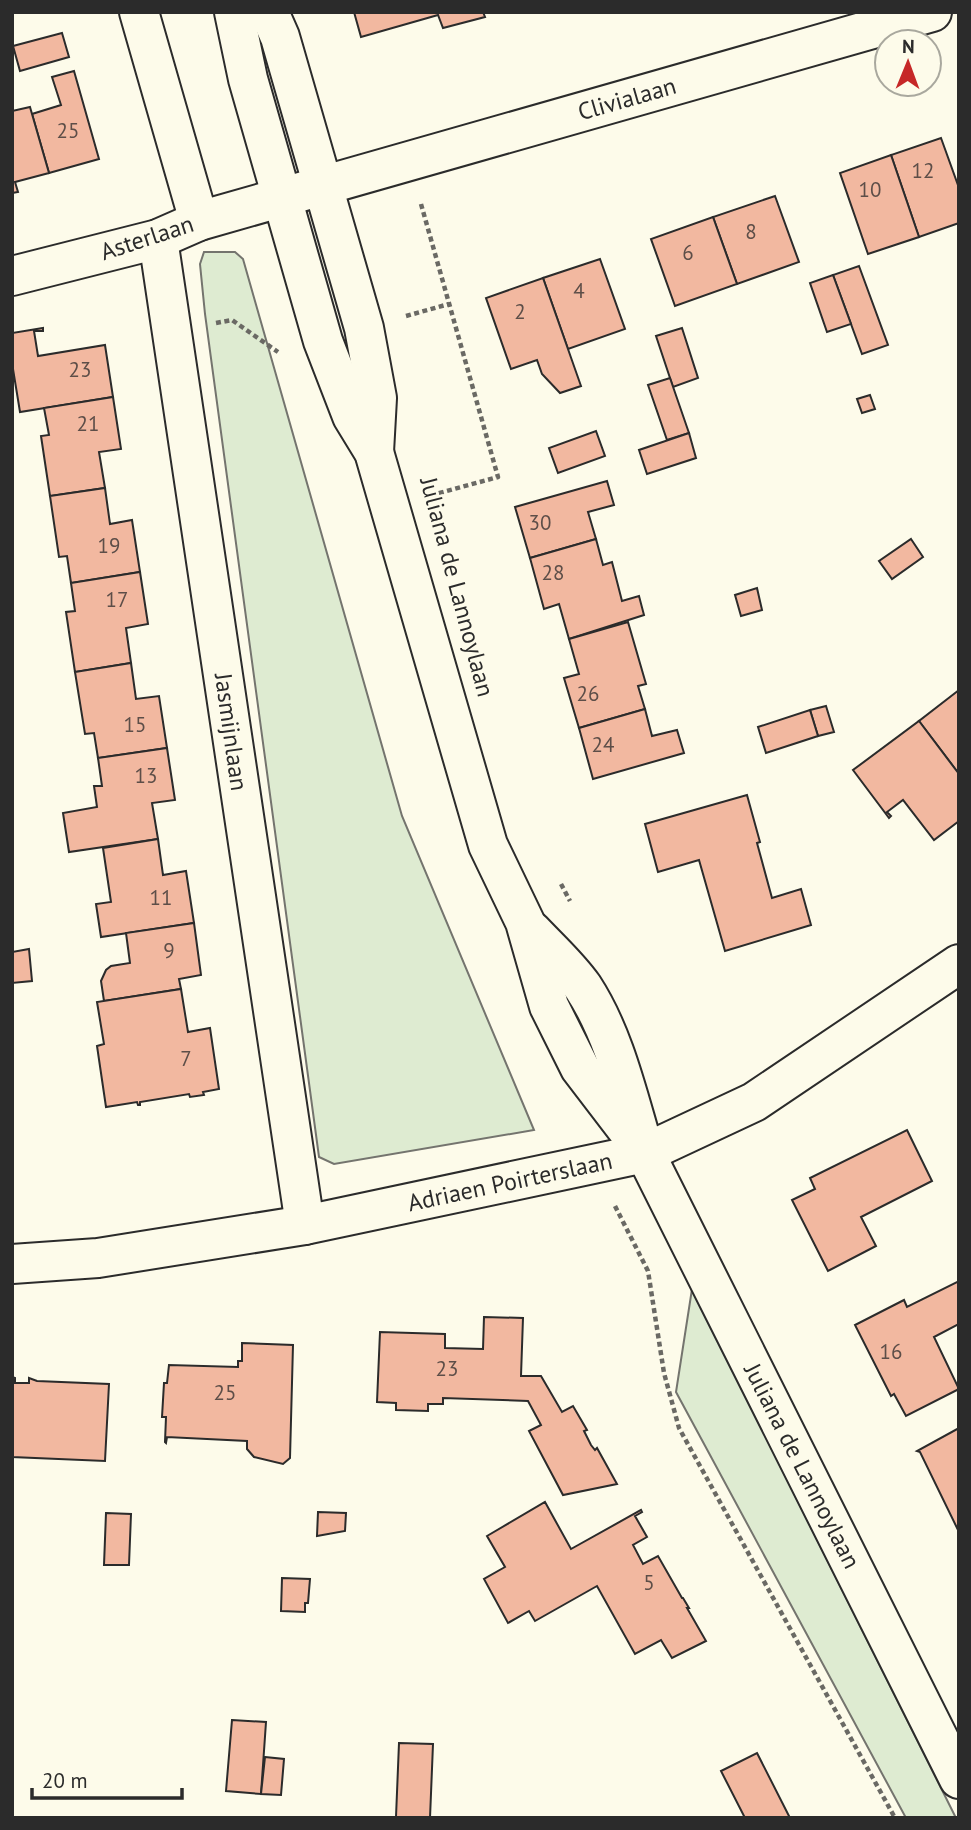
<svg xmlns="http://www.w3.org/2000/svg" width="971" height="1830" viewBox="0 0 971 1830" font-family="'PT Sans',sans-serif">
	<style>
		.green { fill: #deebd1; stroke: #74746e; stroke-width: 2 }
		.building { fill: #f2b8a0; stroke: #2b2b2b; stroke-width: 2 }
		.lines { fill: none; stroke-linecap: round; stroke-linejoin: round }
		.minor-casing { stroke: #2b2b2b; stroke-width: 42 }
		.path { stroke: #6a6964; stroke-width: 4.5; stroke-dasharray: 5 3.5; stroke-linecap: butt }
		.minor { stroke: #fdfbea; stroke-width: 38 }
		.labels { text-anchor: middle; stroke-width: 5; stroke-linejoin: round; paint-order: stroke }
		.number-label { font-size: 21px; fill: #5d4e48 }
		.street-label { font-size: 24px; fill: #2b2b2b; stroke: #fdfbea }
	</style>
	<rect width="100%" height="100%" fill="#fdfbea"/>
	<!-- green -->
	<g class="green">
		<path d="M204,252H235L243,259L402,816L534,1130L334,1164L319,1157L205,314L200,264Z"/>
		<path d="M692,1289L956,1818H906L676,1392Z"/>
	</g>
	<!-- building -->
	<g class="building">
		<path d="M354,12H483L485,17L443,28L438,15L361,37Z"/>
		<path d="M62,33L69,57L20,71L13,46Z"/>
		<path d="M74,71L99,159L49,173L32,114L61,105L52,77Z"/>
		<path d="M30,107L49,173L15,182L18,192L12,193V111Z"/>
		<path d="M941,138L959,188V223L919,237L891,155Z"/>
		<path d="M891,155L919,237L868,254L840,173Z"/>
		<path d="M775,196L799,262L737,284L713,217Z"/>
		<path d="M713,217L737,284L675,306L651,239Z"/>
		<path d="M600,259L625,329L568,349L543,278Z"/>
		<path d="M859,266L888,345L862,354L833,275Z"/>
		<path d="M833,275L851,324L827,332L810,283Z"/>
		<path d="M543,278L581,386L560,393L542,374L537,360L511,369L486,298Z"/>
		<path d="M43,328V331H34L38,356L105,345L113,397L20,412L12,363V333Z"/>
		<path d="M682,328L698,378L673,387L656,336Z"/>
		<path d="M670,378L689,433L667,440L648,385Z"/>
		<path d="M870,395L875,409L862,413L857,399Z"/>
		<path d="M113,397L121,449L99,452L105,488L50,496L41,436L49,435L44,408Z"/>
		<path d="M596,431L605,456L558,473L549,448Z"/>
		<path d="M689,433L696,458L647,474L639,450Z"/>
		<path d="M607,481L614,505L588,512L596,539L530,558L515,507Z"/>
		<path d="M105,488L110,524L132,520L140,572L71,583L67,556L59,557L50,496Z"/>
		<path d="M596,539L603,565L612,562L622,601L639,596L644,615L569,639L559,604L544,609L530,558Z"/>
		<path d="M911,539L923,557L892,579L879,561Z"/>
		<path d="M140,572L148,624L126,628L131,663L75,672L66,612L75,611L71,583Z"/>
		<path d="M757,588L762,610L741,616L735,595Z"/>
		<path d="M628,622L646,684L638,686L645,709L579,728L564,678L579,674L569,639Z"/>
		<path d="M131,663L136,699L159,696L167,748L98,758L94,733L85,734L75,672Z"/>
		<path d="M959,690V774L919,721Z"/>
		<path d="M826,706L834,732L818,736L810,710Z"/>
		<path d="M645,709L652,736L677,730L684,753L593,779L579,728Z"/>
		<path d="M810,710L818,736L766,753L758,727Z"/>
		<path d="M919,721L959,774V821L934,840L903,800L887,812L891,816L889,818L853,770Z"/>
		<path d="M167,748L175,800L152,803L158,839L69,852L63,813L97,807L94,786H102L98,758Z"/>
		<path d="M747,795L760,842L757,843L772,898L801,889L811,925L725,951L699,860L658,872L645,824Z"/>
		<path d="M158,839L163,875L186,871L194,923L101,937L96,904L111,902L103,848Z"/>
		<path d="M194,923L201,975L179,979L181,989L104,1001L101,981L106,970L111,966L130,963L126,933Z"/>
		<path d="M29,949L32,981L12,983V952Z"/>
		<path d="M181,989L188,1032L210,1028L219,1089L203,1092L204,1095L190,1097L189,1094L140,1102V1105H138L137,1102L106,1107L97,1046L104,1044L97,1002Z"/>
		<path d="M907,1130L932,1181L861,1217L876,1246L828,1271L792,1200L815,1189L810,1178Z"/>
		<path d="M959,1281V1324L934,1337L959,1389L906,1416L894,1394L891,1396L855,1325L904,1300L907,1307Z"/>
		<path d="M484,1317L523,1318L521,1376H541L562,1412L573,1406L587,1430L584,1431L591,1445L595,1450L597,1448L617,1484L563,1495L529,1431L541,1425L528,1401L443,1398V1404H428V1411L396,1410V1403L377,1402L380,1332L445,1334V1348L483,1349Z"/>
		<path d="M242,1343L293,1345L290,1458L283,1464L254,1457L247,1449V1441L167,1437L166,1443L165,1442L166,1417H162L164,1383H167L169,1365L238,1367V1361H242Z"/>
		<path d="M12,1377L15,1378V1383H29V1378L37,1381L109,1384L105,1461L12,1457Z"/>
		<path d="M959,1428V1532L920,1452L917,1451Z"/>
		<path d="M545,1502L571,1549L641,1510L642,1512L635,1516L647,1537L633,1545L643,1564L658,1556L682,1598H683L689,1608H687L706,1641L672,1658L661,1640L635,1654L597,1586L535,1621L529,1611L508,1623L484,1579L505,1567L487,1536Z"/>
		<path d="M318,1512L346,1513L345,1531L317,1536Z"/>
		<path d="M106,1513L131,1514L129,1565H104Z"/>
		<path d="M282,1578L310,1579L308,1603H305V1612L281,1611Z"/>
		<path d="M232,1720L266,1722L261,1794L226,1791Z"/>
		<path d="M399,1743L433,1744L430,1818L396,1817Z"/>
		<path d="M757,1753L790,1818H745L721,1771Z"/>
		<path d="M265,1757L284,1759L281,1795L261,1794Z"/>
	</g>
	<g class="lines">
		<!-- minor casing -->
		<g class="minor-casing">
			<g id="minor">
				<path d="M139,12L199,221"/>
				<path d="M234,12L248,79L323,341L352,416L374,452L488,845L525,922L549,1006L580,1068L645,1153"/>
				<path d="M269,12L280,37L364,328L377,398L374,452"/>
				<path d="M158,239L305,1225"/>
				<path d="M12,276L158,239L199,221L932,12"/>
				<path d="M532,931C549,949 569,967 583,987C615,1036 628,1097 645,1153L959,1779"/>
				<path d="M12,1264L98,1258L305,1225L645,1153L754,1102L959,964"/>
			</g>
		</g>
		<!-- path -->
		<g class="path">
			<path d="M421,204L498,477L432,495"/>
			<path d="M406,316L449,304"/>
			<path d="M216,323L232,320L278,352"/>
			<path d="M561,884L570,901"/>
			<path d="M615,1206L648,1271L664,1373L679,1428L895,1818"/>
		</g>
		<!-- minor -->
		<use href="#minor" class="minor"/>
	</g>
	<g class="labels">
		<!-- number labels -->
		<g class="number-label">
			<text x="68" y="138">25</text>
			<text x="923" y="178">12</text>
			<text x="870" y="197">10</text>
			<text x="751" y="239">8</text>
			<text x="688" y="260">6</text>
			<text x="579" y="298">4</text>
			<text x="520" y="319">2</text>
			<text x="80" y="377">23</text>
			<text x="88" y="431">21</text>
			<text x="540" y="530">30</text>
			<text x="109" y="553">19</text>
			<text x="553" y="580">28</text>
			<text x="117" y="607">17</text>
			<text x="588" y="701">26</text>
			<text x="135" y="732">15</text>
			<text x="603" y="752">24</text>
			<text x="146" y="783">13</text>
			<text x="161" y="905">11</text>
			<text x="169" y="958">9</text>
			<text x="186" y="1066">7</text>
			<text x="891" y="1359">16</text>
			<text x="447" y="1376">23</text>
			<text x="225" y="1400">25</text>
			<text x="649" y="1590">5</text>
		</g>
		<!-- street labels -->
		<g class="street-label">
			<text transform="translate(627 99) rotate(-16)" y="8">Clivialaan</text>
			<text transform="translate(147 238) rotate(-18)" y="8">Asterlaan</text>
			<text transform="translate(457 587) rotate(75)" y="8">Juliana de Lannoylaan</text>
			<text transform="translate(231 732) rotate(82)" y="8">Jasmijnlaan</text>
			<text transform="translate(510 1182) rotate(-12)" y="8">Adriaen Poirterslaan</text>
			<text transform="translate(802 1466) rotate(63)" y="8">Juliana de Lannoylaan</text>
		</g>
	</g>
	<!-- border -->
	<rect width="971" height="1830" fill="none" stroke="#2b2b2b" stroke-width="28"/>
	<!-- north arrow -->
	<g transform="translate(908 63) rotate(1)"><circle r="33" fill="#fdfbea" stroke="#a9a89e" stroke-width="2"/>
	<path d="M0-5L12 26L0 18L-12 26Z" fill="#c62828"/>
	<text y="-10" font-size="19" font-weight="bold" text-anchor="middle" fill="#2b2b2b">N</text>
	</g>
	<!-- scale -->
	<path d="M32 1788v10h150v-10" fill="none" stroke="#2b2b2b" stroke-width="3.5"/>
	<text x="42" y="1788" font-size="21" fill="#2b2b2b" stroke="#fdfbea" stroke-width="5" paint-order="stroke">20 m</text>
</svg>
